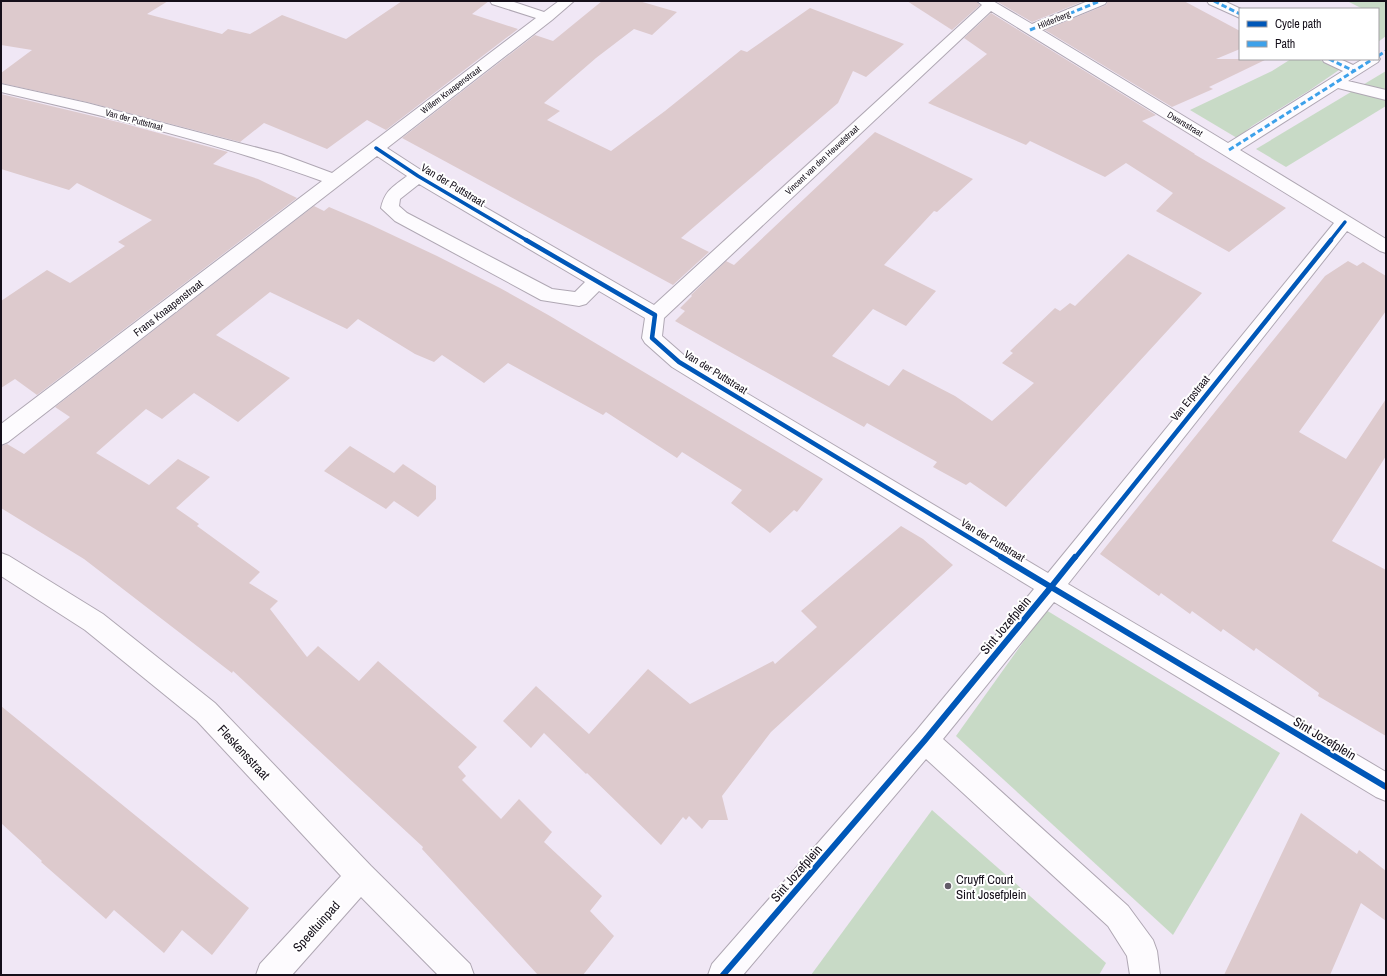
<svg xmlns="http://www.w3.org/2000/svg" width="1387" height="976" viewBox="0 0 1387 976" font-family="'Archivo Narrow',sans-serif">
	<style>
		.green { fill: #c8dac6 }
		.building { fill: #ddcacd }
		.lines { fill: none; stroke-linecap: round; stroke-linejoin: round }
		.minor-casing { stroke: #afa7b3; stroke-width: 2 }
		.minor { fill: #fdfbfe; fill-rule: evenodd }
		.quiet { stroke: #3da1ea; stroke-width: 3; stroke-dasharray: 5.5 3; stroke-linecap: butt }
		.cycleway-far2-casing { stroke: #fff; stroke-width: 5 }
		.cycleway-far1-casing { stroke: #fff; stroke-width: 7 }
		.cycleway-casing { stroke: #fff; stroke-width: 8 }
		.cycleway-far2 { stroke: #0057b8; stroke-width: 3.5 }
		.cycleway-far1 { stroke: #0057b8; stroke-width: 4.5 }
		.cycleway { stroke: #0057b8; stroke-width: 6 }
		.poi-dot { fill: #625b67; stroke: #fff; stroke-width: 1.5 }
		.labels { text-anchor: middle; stroke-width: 4; stroke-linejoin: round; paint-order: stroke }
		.far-street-label { font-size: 9px; fill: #150f1a; stroke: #fff }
		.street-label { font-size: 11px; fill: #150f1a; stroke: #fff }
		.near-street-label { font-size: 13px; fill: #150f1a; stroke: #fff }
		.near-poi-label { font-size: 13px; fill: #150f1a; stroke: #fff; text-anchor: start }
	</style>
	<rect width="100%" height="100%" fill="#f0e7f5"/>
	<!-- green -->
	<g class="green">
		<path d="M1347,1H1386V36L1378,42V9H1363Z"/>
		<path d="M1291,59H1318L1339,70L1310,90L1252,126L1237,138L1190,110L1272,71Z"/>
		<path d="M1386,71V106L1286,167L1256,149Z"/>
		<path d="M1046,610L1280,753L1173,935L956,736Z"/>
		<path d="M932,810L1106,963L1099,975H811Z"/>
	</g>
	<!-- building -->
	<g class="building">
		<path d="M1,1H168L147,14L222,34L228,29L250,34L282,15L346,39L402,1H489L472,14L518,29L386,130L367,120L327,149L264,123L240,142L87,102L1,83V73L32,50L1,45Z"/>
		<path d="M602,1H639L677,12L652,35L634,29L596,58L544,103L560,111L547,120L611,151L665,111L741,50L747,52L810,8L904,44L866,77L853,71L838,103L681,238L709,252L673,285L402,138L535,35L553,41Z"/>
		<path d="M907,1H976L980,5L952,30Z"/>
		<path d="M996,1H1084L1032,22Z"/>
		<path d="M1108,1H1184L1240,31V49L1216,59H1267L1209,87L1213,89L1172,107L1045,30L1106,5Z"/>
		<path d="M991,13L1156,115L1142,121L1195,154H1194L1286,208L1229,252L1156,211L1173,193L1126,163L1105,177L1030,141L1026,145L928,103L987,54L964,38Z"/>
		<path d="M1,94L122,123L228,152L213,164L258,179L297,198L37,395L15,379L1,388V301L47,270L70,283L125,246L118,242L152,220L77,183L69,190L1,169Z"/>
		<path d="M875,132L973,179L937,212L934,211L884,265L936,291L906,326L873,309L832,356L889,386L903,369L955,396L992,421L1034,383L1002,363L1013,353L1010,351L1055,308L1060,311L1070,303L1075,306L1128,254L1202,293L1006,507L970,482L966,485L933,467L937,462L867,423L864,427L675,321L685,311L680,308L692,296L691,295L726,261L734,265Z"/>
		<path d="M314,206L324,211L329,207L369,224L437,256L500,288L550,316L823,479L797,512L794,510L770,533L731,503L742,490L682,452L677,458L606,412L603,415L508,363L484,383L442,355L434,362L415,354L358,319L347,329L270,292L216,335L290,378L238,422L194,393L162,419L146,409L96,453L149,485L178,459L210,477L176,508L199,524L197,526L260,572L249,583L278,601L270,609L307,657L318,646L359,681L378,661L477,747L458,767L466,776L462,780L501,819L519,799L552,832L544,842L602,896L590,911L614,936L583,975H538L422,849L423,847L233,671L232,673L84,559L1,508V446L7,444L24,454L70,417L55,407Z"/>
		<path d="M1348,261L1357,266L1363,262L1386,276V311L1299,432L1346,459L1386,399V456L1332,541L1386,570V736L1318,696L1319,693L1256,648L1254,651L1223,629L1221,632L1192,611L1190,614L1161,593L1159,596L1100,554L1325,276Z"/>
		<path d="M350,446L394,473L403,464L436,486V499L418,517L394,501L386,509L324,471Z"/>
		<path d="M901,526L923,539L953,565L771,732L722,796L728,820H709L702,829L689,816L686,820L683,817L661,845L587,773L586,774L544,733L531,748L503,721L536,686L589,734L648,669L690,704L773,661L775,664L817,627L801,611Z"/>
		<path d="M1,706L249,908L212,955L182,930L164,953L114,910L106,919L41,862L42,861L1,823Z"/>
		<path d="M1301,813L1357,854L1359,850L1386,871V921L1361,903L1330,975H1224Z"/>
	</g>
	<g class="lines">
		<!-- minor casing -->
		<g class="minor-casing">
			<g id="minor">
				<path d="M490,1H511L544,12L559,1H574L552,20L387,148L424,172L654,305L982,5L977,1H993L1032,24L1088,1H1107L1105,4L1042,30L1228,143L1343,71L1324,62L1322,59H1340L1353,65L1363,59H1378V56L1380,59L1378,62L1348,81L1386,90V100L1338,88L1240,150L1386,239V253L1380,251L1347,231L1068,584L1386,772V801L1376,797L1054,602L943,739L1128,906L1153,940L1157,951L1160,975H1130L1127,956L1108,926L926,759L743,975H708L712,964L916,731L1034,589L672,367L645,343L642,338L645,318L599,291L586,304L579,306L541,300L395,221L381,208C385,190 393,187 407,176L377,156L8,442L1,445V424L322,181C218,143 109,117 1,92V84L87,103L281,154L332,173L536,18L492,4ZM991,11L1334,223L1048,573L686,357L662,336L664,318ZM419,184L585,282L575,292L552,289L407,213L399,206L400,199Z"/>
				<path d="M1207,1H1224L1241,9L1240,18L1209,4Z"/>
				<path d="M1,553L9,556L103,614L215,703L371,866L470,964L474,975H438L361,897L292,975H256L260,964L341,876L197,721L85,630L1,576Z"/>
			</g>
		</g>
		<!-- minor -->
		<use href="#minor" class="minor"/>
		<!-- quiet -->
		<g class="quiet">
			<path d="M1214,1L1240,14"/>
			<path d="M1030,30L1100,1"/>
			<path d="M1378,56L1386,51"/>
			<path d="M1329,59L1354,71"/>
			<path d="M1229,150L1373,59"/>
		</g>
		<!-- cycleway-far2 casing -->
		<g class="cycleway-far2-casing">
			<g id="cycleway-far2">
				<path d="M376,148L418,176L528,241"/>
				<path d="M1330,241L1345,222"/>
			</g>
		</g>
		<!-- cycleway-far1 casing -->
		<g class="cycleway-far1-casing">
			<g id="cycleway-far1">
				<path d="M526,240L655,315L652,338L679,362L1003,558"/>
				<path d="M1075,558L1331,240"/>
			</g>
		</g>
		<!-- cycleway casing -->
		<g class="cycleway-casing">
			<g id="cycleway">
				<path d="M1001,557L1051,587L1075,557"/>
				<path d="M723,975L925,740L1051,587L1386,787"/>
			</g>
		</g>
		<!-- cycleway-far2 -->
		<use href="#cycleway-far2" class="cycleway-far2"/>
		<!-- cycleway-far1 -->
		<use href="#cycleway-far1" class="cycleway-far1"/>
		<!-- cycleway -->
		<use href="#cycleway" class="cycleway"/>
	</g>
	<!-- markers -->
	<circle class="poi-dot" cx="948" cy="886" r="4"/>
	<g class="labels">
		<!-- far-street labels -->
		<g class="far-street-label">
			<text transform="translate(1054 20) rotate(-22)" y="3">Hilderberg</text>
			<text transform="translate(451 90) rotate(-37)" y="3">Willem Knaapenstraat</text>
			<text transform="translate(134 120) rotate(15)" y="3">Van der Puttstraat</text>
			<text transform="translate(1185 124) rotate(31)" y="3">Dwarsstraat</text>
			<text transform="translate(822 160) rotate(-43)" y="3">Vincent van den Heuvelstraat</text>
		</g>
		<!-- street labels -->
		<g class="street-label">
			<text transform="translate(453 185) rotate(31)" y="4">Van der Puttstraat</text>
			<text transform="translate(168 308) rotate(-38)" y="4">Frans Knaapenstraat</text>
			<text transform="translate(716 372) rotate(32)" y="4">Van der Puttstraat</text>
			<text transform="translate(1190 398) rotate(-51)" y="4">Van Erpstraat</text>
			<text transform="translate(993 540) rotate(31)" y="4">Van der Puttstraat</text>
		</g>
		<!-- near-street labels -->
		<g class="near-street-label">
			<text transform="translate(1005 625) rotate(-50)" y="5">Sint Jozefplein</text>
			<text transform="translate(1325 738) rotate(31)" y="5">Sint Jozefplein</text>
			<text transform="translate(244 752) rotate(47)" y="5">Fleskensstraat</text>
			<text transform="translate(796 873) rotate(-49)" y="5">Sint Jozefplein</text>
			<text transform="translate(316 926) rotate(-48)" y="5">Speeltuinpad</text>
		</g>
		<!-- near-poi labels -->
		<g class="near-poi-label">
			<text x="956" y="884">Cruyff Court<tspan x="956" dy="15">Sint Josefplein</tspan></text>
		</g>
	</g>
	<!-- border -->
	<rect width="1387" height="976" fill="none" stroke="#150f1a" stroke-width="4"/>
	<!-- legend -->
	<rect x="1239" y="8" width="140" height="52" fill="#ffffff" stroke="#a19fa3"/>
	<rect x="1247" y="21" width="20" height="6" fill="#0057b8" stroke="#a19fa3"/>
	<text x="1275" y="28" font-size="12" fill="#150f1a">Cycle path</text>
	<rect x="1247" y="41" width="20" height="6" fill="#3da1ea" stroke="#a19fa3"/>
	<text x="1275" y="48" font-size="12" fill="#150f1a">Path</text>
</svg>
